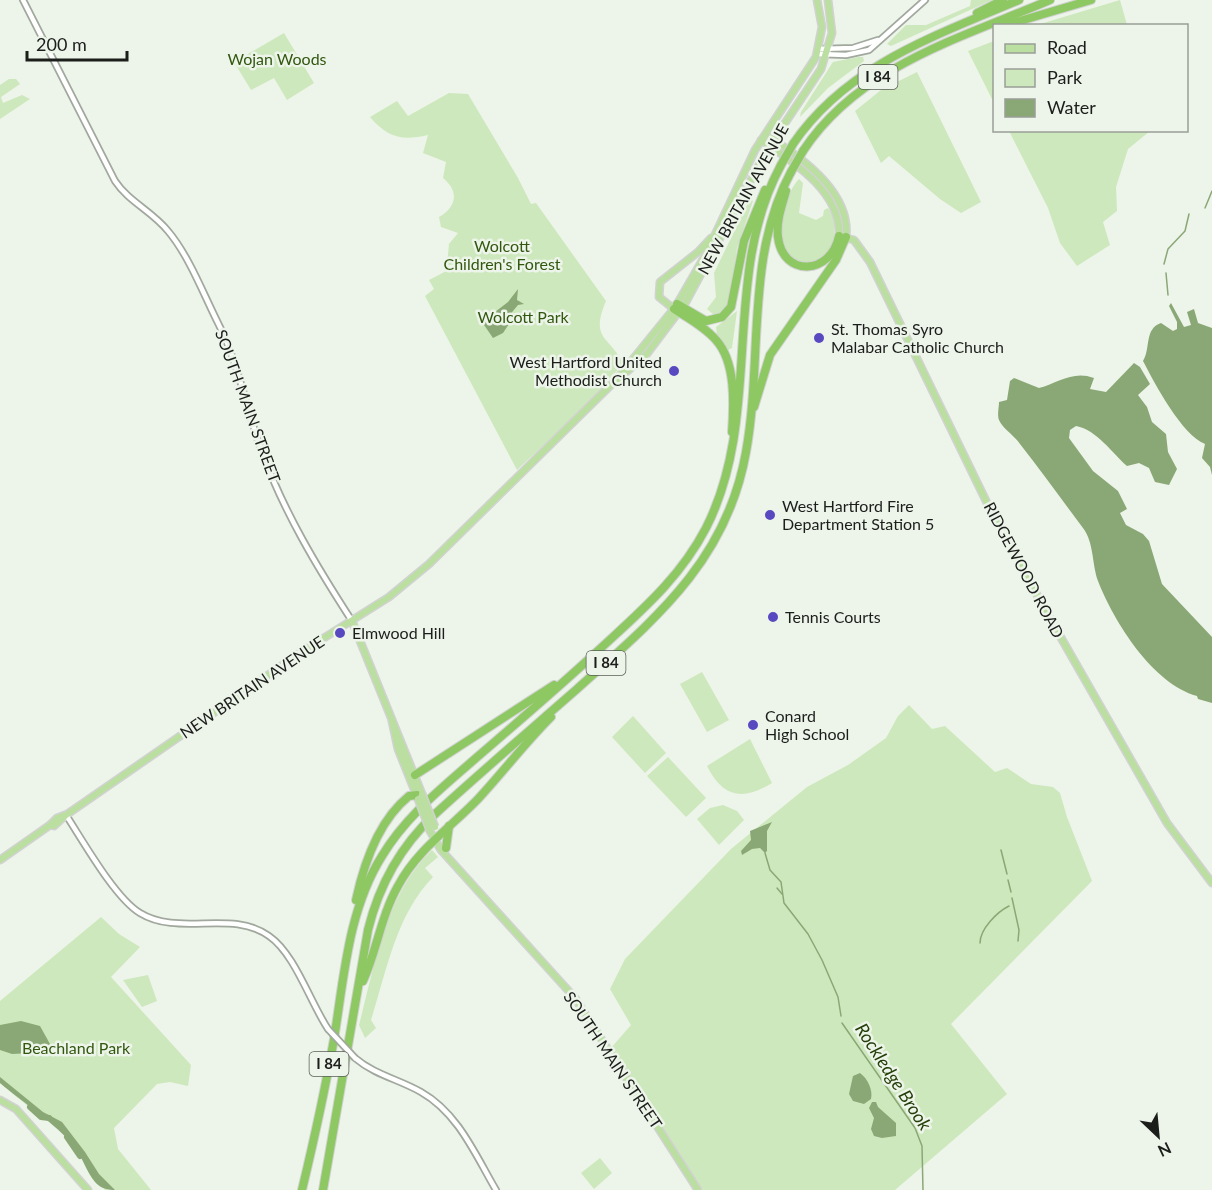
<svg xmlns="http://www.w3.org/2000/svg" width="1212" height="1190" viewBox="0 0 1212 1190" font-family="Lato,sans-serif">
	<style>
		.green { fill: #cee8bd }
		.water { fill: #8aa876 }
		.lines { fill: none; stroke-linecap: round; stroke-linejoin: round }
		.stream { stroke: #8aa876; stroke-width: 1.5 }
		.river { stroke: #8aa876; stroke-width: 6 }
		.minor-casing { stroke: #a1a89e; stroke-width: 8 }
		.major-casing { stroke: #d1d2d1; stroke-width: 9 }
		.highway-casing { stroke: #d1d2d1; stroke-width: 10 }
		.minor { stroke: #fff; stroke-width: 4.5 }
		.major { stroke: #bbdea1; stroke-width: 6 }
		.highway { stroke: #8ec863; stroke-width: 8 }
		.minor-bridge-casing { stroke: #a1a89e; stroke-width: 8; stroke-linecap: butt }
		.major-bridge-casing { stroke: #d1d2d1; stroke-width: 9; stroke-linecap: butt }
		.highway-bridge-casing { stroke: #d1d2d1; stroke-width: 10; stroke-linecap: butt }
		.minor-bridge { stroke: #fff; stroke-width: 4.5 }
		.major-bridge { stroke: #bbdea1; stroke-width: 6 }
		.highway-bridge { stroke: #8ec863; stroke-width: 8 }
		.poi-dot { fill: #5949c1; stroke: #edf4e9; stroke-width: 2 }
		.labels { text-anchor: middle; stroke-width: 5; stroke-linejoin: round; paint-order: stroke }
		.shield { fill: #edf4e9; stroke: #5a5e58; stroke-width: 1.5 }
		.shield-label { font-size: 15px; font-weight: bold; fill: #1b1e1a }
		.park-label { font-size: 16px; fill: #32570f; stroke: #edf4e9 }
		.street-label { font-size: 16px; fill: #1b1e1a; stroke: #edf4e9 }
		.poi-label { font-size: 16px; fill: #1b1e1a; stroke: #edf4e9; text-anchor: start }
		.water-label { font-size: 18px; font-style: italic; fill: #233f08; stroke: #edf4e9 }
	</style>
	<rect width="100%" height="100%" fill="#edf4e9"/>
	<!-- green -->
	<g class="green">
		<path d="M971,0H992L891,46L887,44L906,25H926L970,6Z"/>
		<path d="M1120,0L1127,25H1037Z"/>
		<path d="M284,33L314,83L287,100L274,78L251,90L234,62Z"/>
		<path d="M994,41V103L968,51Z"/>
		<path d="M858,57H863L864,61L828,88L800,117L801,112L833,62Z"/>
		<path d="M917,72L981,202L961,213L940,199L889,156L881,163L855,111L881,90Z"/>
		<path d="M9,79H16L20,84L1,97L3,103L22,95L30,99L0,119V85Z"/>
		<path d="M449,93L468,94L518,178L531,204L536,203L606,301C589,341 611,336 623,364L588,404L517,470L425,296L434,289L429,280L460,264L447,265L449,244L458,233L441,227L439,217C456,207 460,192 443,178L446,162L423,153L428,135C402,141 388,138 370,117L397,101L408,116Z"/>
		<path d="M1009,131H1150L1128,149L1116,187L1117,211L1103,222L1110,245L1077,266L1060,243L1048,208Z"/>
		<path d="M799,179L803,183L799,213L816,220L823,216L824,210L828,208C835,216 835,228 834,238C828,277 770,272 784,212C786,201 791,187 799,179Z"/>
		<path d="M750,199L753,201L737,248L730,304L721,314L714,315L707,309L716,297L714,273Z"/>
		<path d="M737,311L732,348L728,350L717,335L716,327Z"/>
		<path d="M702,672L729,720L707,732L680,684Z"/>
		<path d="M909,705L932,729L945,726L995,772L1007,768L1031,784L1053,787L1060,793L1067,817L1092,881L951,1024L1007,1094L895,1190H703L611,1048L631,1025L610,989L625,959L731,849L807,787L848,765L886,738L898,716Z"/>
		<path d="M633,716L666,753L645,773L612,737Z"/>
		<path d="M750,739L772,783C743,801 723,798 707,766Z"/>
		<path d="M668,757L706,798L686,817L647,776Z"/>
		<path d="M723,805L737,811L744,820L719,845L697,819L710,808Z"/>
		<path d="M432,850L438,857L425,868L433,877C396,915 387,970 371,1020L376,1028L365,1038L359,1025C375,965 385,895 432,850Z"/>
		<path d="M101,917L119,934L140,947L111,977L191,1065L188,1086L170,1082L157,1084L114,1128L118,1149L151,1190H105L54,1119L41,1117L0,1083V1001Z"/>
		<path d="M148,975L157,1001L142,1007L123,980Z"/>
		<path d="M600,1158L612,1173L594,1189L581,1173Z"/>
	</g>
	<!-- water -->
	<g class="water">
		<path d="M518,289L517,300L524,304L518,305L508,317L509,324L503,333L493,338L482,322L508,302Z"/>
		<path d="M1171,303L1184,327L1191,325L1187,312L1194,309L1198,323L1212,328V475L1210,467L1202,458L1205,444C1182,435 1155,384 1143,361C1151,348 1144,329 1161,323L1173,331L1177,329V322L1169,306Z"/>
		<path d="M1134,363L1140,367L1150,384L1138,395L1147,407L1152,422L1166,434L1168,452L1177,469L1169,485L1155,482L1149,468L1139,463L1127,466C1112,453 1097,430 1076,426L1070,430L1069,438L1093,471L1118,491L1127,509L1120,513L1126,525L1143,534L1149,541L1162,584L1212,637V703L1198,699L1197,696C1153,684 1114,622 1098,581C1092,565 1094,542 1083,528C1062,500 1042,472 1020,444C1015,436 1003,429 999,420C997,415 999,407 999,402L1007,400L1010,381L1014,378L1039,388C1058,383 1073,370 1094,378L1090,389L1106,392Z"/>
		<path d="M772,822L767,831V851L765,853L760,848L752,849L742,855L741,851L751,840L750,831Z"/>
		<path d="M21,1021L40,1026L50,1044V1052L12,1054L0,1050V1025Z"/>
		<path d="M860,1073C868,1079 873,1090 871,1099L864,1104L853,1101L849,1094L853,1076Z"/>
		<path d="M0,1077L43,1112L62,1122L85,1152L99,1174L115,1190C107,1190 100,1188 95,1182C86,1171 82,1156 74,1146C57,1125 21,1101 0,1083Z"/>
		<path d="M872,1102H876L878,1107L896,1123V1136L882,1138L874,1136L871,1129L874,1118L869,1108Z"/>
	</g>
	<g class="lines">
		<!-- stream -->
		<g class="stream">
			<path d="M1205,208L1212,191"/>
			<path d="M1164,264L1168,249L1185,231L1189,214"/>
			<path d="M1166,273L1168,295"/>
			<path d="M1001,850L1007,874"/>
			<path d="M765,853L770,870L781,882L784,903L808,934L822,960L838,997L841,1016"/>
			<path d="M1008,880L1011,892"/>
			<path d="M777,888L782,894"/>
			<path d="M1012,898L1019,930L1018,941"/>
			<path d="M980,943C980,929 997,912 1009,906"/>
			<path d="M842,1023L915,1128L922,1146L923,1190"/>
		</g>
		<!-- river -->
		<g class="river">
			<path d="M30,1107L41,1117L49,1118"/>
			<path d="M67,1137L80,1156"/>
		</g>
		<!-- minor casing -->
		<g class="minor-casing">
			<g id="minor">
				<path d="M23,0L115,181C129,202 152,211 168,231C189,256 203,293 218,323C239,364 246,409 262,452C284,512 317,567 352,621"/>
				<path d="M819,49L853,48L878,40"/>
				<path d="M818,54L846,55L869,50L925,0"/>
				<path d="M66,815C83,841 115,898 140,913C179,937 232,909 269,936C295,954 310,1002 328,1029"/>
				<path d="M355,1058C375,1075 398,1079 421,1092C458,1113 475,1154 496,1190"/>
			</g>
		</g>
		<!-- major casing -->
		<g class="major-casing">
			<g id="major">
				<path d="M770,138C803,158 851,193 846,237"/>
				<path d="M761,140C792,161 842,192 839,236L854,240L870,262L988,505L1048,615L1167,823L1212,883"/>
				<path d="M674,309L659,297L660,282L698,252L711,238"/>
				<path d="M617,380L646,355L686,302L767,150L821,69L832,33L828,0"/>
				<path d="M352,621L422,794"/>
				<path d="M392,721L398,749L418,799"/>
				<path d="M50,825L57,818L65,815"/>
				<path d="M430,831L441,850L575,998L698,1190"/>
				<path d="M0,860L50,825L54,826L66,815L300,653L389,597L429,564L616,380L676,306L706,254L755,150L816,57L822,27L817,0"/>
				<path d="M0,1100L16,1109L88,1190"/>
			</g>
		</g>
		<!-- highway casing -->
		<g class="highway-casing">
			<g id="highway">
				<path d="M977,13L1003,0"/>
				<path d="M1003,26L1091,0"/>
				<path d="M793,144C847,65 935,36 1019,0"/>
				<path d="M803,151C859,66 961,38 1050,0"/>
				<path d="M786,191C782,206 776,221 778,237C783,278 831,275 839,236"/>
				<path d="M677,304L706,321L722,317L731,307L744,241L765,190"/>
				<path d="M674,309C688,318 705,327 716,340C736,362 734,404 732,432"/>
				<path d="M754,407L770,355L836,260L846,237"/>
				<path d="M415,775L554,685"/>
				<path d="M446,848L449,826"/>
				<path d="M356,900C364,863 378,821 409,796L417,795L425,801"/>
				<path d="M363,981C377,950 381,916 398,886C417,850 450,828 478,799C503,772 525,743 551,717"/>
				<path d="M302,1190C314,1140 325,1090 334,1039C344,978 348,910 382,856C406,816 442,788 476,758C518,722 560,686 601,648C641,611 680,578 706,528C764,414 720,277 781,165"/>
				<path d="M323,1190L368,930C379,885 401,846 434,815C481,772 529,731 577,689C655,619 727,561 746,452C763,359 745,257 791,172"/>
			</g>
		</g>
		<!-- minor -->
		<use href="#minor" class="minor"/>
		<!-- major -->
		<use href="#major" class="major"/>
		<!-- highway -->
		<use href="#highway" class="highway"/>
		<!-- minor-bridge casing -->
		<g class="minor-bridge-casing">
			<path id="minor-bridge" d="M328,1029L355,1058"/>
		</g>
		<!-- major-bridge casing -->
		<g class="major-bridge-casing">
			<g id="major-bridge">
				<path d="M422,794L435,827"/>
				<path d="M418,799L430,831"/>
			</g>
		</g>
		<!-- highway-bridge casing -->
		<g class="highway-bridge-casing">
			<g id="highway-bridge">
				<path d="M781,165L793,144"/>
				<path d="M791,172L803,151"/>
			</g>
		</g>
		<!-- minor-bridge -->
		<use href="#minor-bridge" class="minor-bridge"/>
		<!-- major-bridge -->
		<use href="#major-bridge" class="major-bridge"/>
		<!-- highway-bridge -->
		<use href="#highway-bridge" class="highway-bridge"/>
	</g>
	<!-- markers -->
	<g class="poi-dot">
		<circle cx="819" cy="338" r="6"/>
		<circle cx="674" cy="371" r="6"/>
		<circle cx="770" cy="515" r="6"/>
		<circle cx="773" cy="617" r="6"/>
		<circle cx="340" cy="633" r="6"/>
		<circle cx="753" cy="725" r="6"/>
	</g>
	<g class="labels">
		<!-- shield labels -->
		<g class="shield">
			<rect x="858.5" y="65" width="39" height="24" rx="4.5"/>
			<rect x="586.5" y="651" width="39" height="24" rx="4.5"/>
			<rect x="309.5" y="1052" width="39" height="24" rx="4.5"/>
		</g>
		<g class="shield-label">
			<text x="878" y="82">I 84</text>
			<text x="606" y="668">I 84</text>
			<text x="329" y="1069">I 84</text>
		</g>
		<!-- park labels -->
		<g class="park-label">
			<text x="277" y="65">Wojan Woods</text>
			<text x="502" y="252">Wolcott<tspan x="502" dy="18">Children's Forest</tspan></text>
			<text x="523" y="323">Wolcott Park</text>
			<text x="76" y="1054">Beachland Park</text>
		</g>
		<!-- street labels -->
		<g class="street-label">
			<text transform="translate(743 199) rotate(-61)" y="6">NEW BRITAIN AVENUE</text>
			<text transform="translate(248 406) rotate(70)" y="6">SOUTH MAIN STREET</text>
			<text transform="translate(1024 570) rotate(62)" y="6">RIDGEWOOD ROAD</text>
			<text transform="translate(252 687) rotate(-34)" y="6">NEW BRITAIN AVENUE</text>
			<text transform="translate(613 1060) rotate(56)" y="6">SOUTH MAIN STREET</text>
		</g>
		<!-- poi labels -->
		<g class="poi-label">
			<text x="831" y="335">St. Thomas Syro<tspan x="831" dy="18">Malabar Catholic Church</tspan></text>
			<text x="662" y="368" text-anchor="end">West Hartford United<tspan x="662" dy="18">Methodist Church</tspan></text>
			<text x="782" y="512">West Hartford Fire<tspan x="782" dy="18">Department Station 5</tspan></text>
			<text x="785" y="623">Tennis Courts</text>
			<text x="352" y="639">Elmwood Hill</text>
			<text x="765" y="722">Conard<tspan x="765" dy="18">High School</tspan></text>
		</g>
		<!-- water labels -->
		<g class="water-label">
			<text transform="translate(893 1077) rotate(57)" y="6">Rockledge Brook</text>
		</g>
	</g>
	<!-- legend -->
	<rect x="993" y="24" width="195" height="108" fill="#edf4e9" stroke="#999e96" stroke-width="1.5"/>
	<rect x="1005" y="44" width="30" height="9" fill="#bbdea1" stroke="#999e96" stroke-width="1.5"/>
	<text x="1047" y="54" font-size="18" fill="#1b1e1a">Road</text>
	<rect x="1005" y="69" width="30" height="18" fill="#cee8bd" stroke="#999e96" stroke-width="1.5"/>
	<text x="1047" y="84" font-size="18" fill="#1b1e1a">Park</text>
	<rect x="1005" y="99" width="30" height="18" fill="#8aa876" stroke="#999e96" stroke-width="1.5"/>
	<text x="1047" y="114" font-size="18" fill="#1b1e1a">Water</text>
	<!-- north arrow -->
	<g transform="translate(1158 1136) rotate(154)" stroke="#edf4e9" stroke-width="4.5" paint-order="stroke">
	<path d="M0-4.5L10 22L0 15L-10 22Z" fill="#1b1e1a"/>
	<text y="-9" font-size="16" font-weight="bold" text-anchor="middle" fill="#1b1e1a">N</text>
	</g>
	<!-- scale -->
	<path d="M27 51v9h100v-9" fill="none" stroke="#1b1e1a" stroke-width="3"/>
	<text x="36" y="51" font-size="18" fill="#1b1e1a" stroke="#edf4e9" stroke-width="4.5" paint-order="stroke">200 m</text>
</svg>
